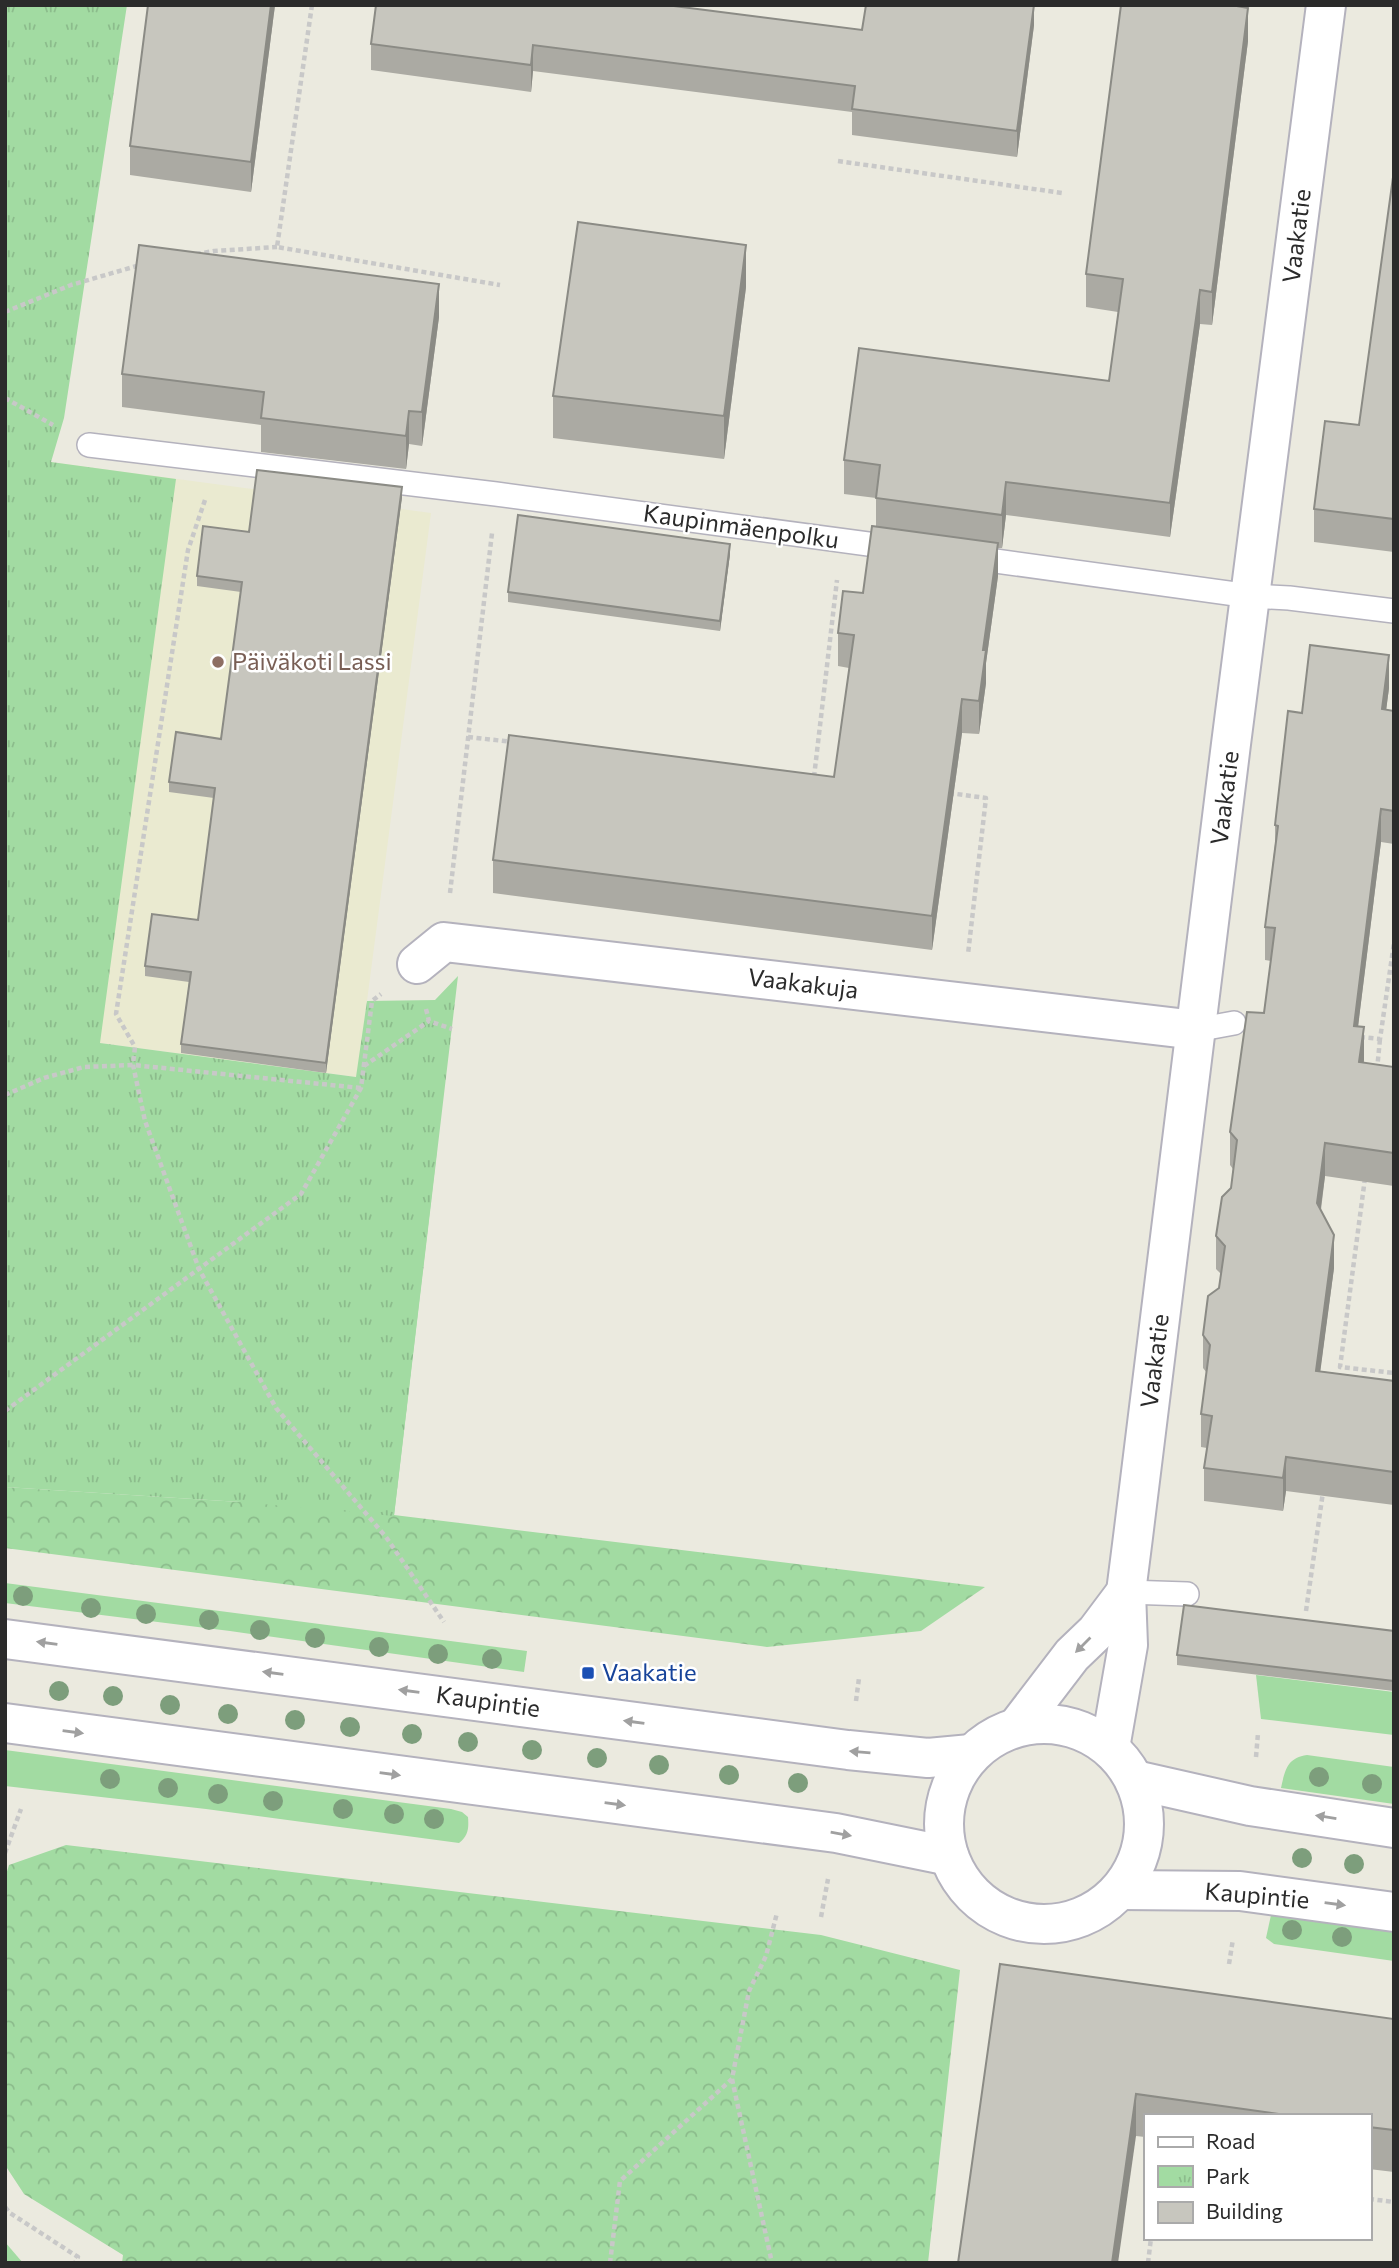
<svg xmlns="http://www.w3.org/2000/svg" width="1399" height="2268" viewBox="0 0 1399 2268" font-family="Commissioner,sans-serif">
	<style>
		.education { fill: #eaead0 }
		.grass { fill: #a2dba2 }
		.forest { fill: url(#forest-crowns) }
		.park { fill: url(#park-tufts) }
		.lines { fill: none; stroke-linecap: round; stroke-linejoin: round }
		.service-casing { stroke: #b4b2bd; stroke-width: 26 }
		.minor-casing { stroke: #b4b2bd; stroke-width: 42 }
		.secondary-casing { stroke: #b4b2bd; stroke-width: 42 }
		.path { stroke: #c8c8c8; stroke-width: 4.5; stroke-dasharray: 5 3.5; stroke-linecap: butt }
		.service { stroke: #fff; stroke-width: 23 }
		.minor { stroke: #fff; stroke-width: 38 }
		.secondary { stroke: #fff; stroke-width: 38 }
		.tree { fill: #7d9e7c }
		.wall { fill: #abaaa3 }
		.shaded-wall { fill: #8b8b85 }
		.building { fill: #c7c6be; stroke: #8b8b85; stroke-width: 2 }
		.oneway { fill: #a0a0a0 }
		.education-dot { fill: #8d6e63; stroke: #fff; stroke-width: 2.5 }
		.transit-dot { fill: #1a4fb4; stroke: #fff; stroke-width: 2.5 }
		.labels { text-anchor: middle; stroke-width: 5; stroke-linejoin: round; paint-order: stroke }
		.street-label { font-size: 24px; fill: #2b2b2b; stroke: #fff }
		.education-label { font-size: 24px; fill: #785e54; stroke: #fff; text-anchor: start }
		.transit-label { font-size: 24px; fill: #164399; stroke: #fff; text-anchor: start }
	</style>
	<defs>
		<pattern id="forest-crowns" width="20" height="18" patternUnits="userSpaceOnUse" patternTransform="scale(1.75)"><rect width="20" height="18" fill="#a2dba2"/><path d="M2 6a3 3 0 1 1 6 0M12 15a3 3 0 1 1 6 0" fill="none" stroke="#8cbc8c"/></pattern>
		<pattern id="park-tufts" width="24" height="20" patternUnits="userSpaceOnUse" patternTransform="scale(1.75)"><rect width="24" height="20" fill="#a2dba2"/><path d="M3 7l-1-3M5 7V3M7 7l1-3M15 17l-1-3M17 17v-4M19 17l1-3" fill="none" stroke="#8cbc8c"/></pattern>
	</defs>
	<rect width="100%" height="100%" fill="#ebeadf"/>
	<!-- education -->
	<path class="education" d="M50,462L431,513L357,1077L100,1043Z"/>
	<!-- grass -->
	<g class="grass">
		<path d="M5,1583L527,1651L524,1672L230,1631L5,1603Z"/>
		<path d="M1256,1675L1394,1692V1735L1261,1719Z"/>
		<path d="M5,1750L451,1809L462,1812L468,1817C469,1829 468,1836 459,1843L206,1809L5,1786Z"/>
		<path d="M1307,1755L1394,1767V1804L1281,1788C1285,1770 1287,1758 1307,1755Z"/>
		<path d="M1276,1914L1394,1930V1961L1274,1944L1266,1938L1271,1915Z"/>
	</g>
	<!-- forest -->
	<g class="forest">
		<path d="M437,1150L394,1515L985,1587L921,1631L767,1647L5,1548V1487L240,1502Z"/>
		<path d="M66,1845L821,1935L960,1970L928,2263H122L123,2255L24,2194L5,2165V1878L9,1865Z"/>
		<path d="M5,2242L23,2263H5Z"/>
	</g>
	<!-- park -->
	<path class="park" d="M5,5H127L64,418L51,462L176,479L100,1043L356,1077L367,1001L435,1000L458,976L394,1516L240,1502L5,1487Z"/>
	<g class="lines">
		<!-- service casing -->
		<g class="service-casing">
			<g id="service">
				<path d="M89,445L496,494L898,548"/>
				<path d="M967,557L1250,596L1289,598L1394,611"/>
				<path d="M1196,1030L1234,1023"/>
				<path d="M1126,1592L1187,1594"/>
			</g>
		</g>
		<!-- minor casing -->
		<g class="minor-casing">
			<g id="minor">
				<path d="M417,964L444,942L1196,1030"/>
				<path d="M1017,1727L1072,1655L1096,1632L1126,1592"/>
				<path d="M1110,1748L1128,1645L1126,1592L1133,1537L1231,744L1326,5"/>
			</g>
		</g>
		<!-- secondary casing -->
		<g class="secondary-casing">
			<g id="secondary">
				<path d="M5,1639L848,1750L928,1758L971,1754"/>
				<path d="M5,1723L836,1833L949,1856"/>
				<circle cx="1044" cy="1824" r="100"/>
				<path d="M1135,1780L1250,1806L1394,1828"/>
				<path d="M1120,1890L1240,1891L1394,1912"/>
			</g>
		</g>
		<!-- path -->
		<g class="path">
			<path d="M312,5L277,247L500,285"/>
			<path d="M838,161L1062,193"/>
			<path d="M196,254L214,251L277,247"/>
			<path d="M5,312L71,285L140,265"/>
			<path d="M5,398L53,425"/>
			<path d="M205,500L188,550L116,1014L135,1047L133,1065L145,1121L199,1269L276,1408L386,1537L444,1622"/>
			<path d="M468,737L513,742"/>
			<path d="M814,777L837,580"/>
			<path d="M949,793L986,798L968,954"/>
			<path d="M450,893L492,533"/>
			<path d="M426,1009L429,1021L452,1029"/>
			<path d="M1360,1037L1380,1039L1394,943"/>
			<path d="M364,1066L429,1021"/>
			<path d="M1377,1070L1380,1039"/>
			<path d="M5,1095L44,1078L84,1067L133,1065L361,1088"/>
			<path d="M1365,1178L1340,1367L1394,1373"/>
			<path d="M5,1411L301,1194L361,1088L372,1001L381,994"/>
			<path d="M1306,1611L1323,1492"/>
			<path d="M856,1701L859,1678"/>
			<path d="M1256,1757L1258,1733"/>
			<path d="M5,1853L21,1809"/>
			<path d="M821,1917L828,1879"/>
			<path d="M1229,1964L1233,1939"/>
			<path d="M732,2079L772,2263"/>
			<path d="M1369,2199L1394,2202"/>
			<path d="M5,2207L10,2213L78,2257L75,2263"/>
			<path d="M610,2263L620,2181L732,2079L749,1991L766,1956L777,1913"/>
			<path d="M1148,2263L1151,2238"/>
		</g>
		<!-- service -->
		<use href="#service" class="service"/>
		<!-- minor -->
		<use href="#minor" class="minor"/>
		<!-- secondary -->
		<use href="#secondary" class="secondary"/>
	</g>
	<!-- trees -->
	<g class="tree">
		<circle cx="23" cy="1596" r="10"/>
		<circle cx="91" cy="1608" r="10"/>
		<circle cx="146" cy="1614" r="10"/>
		<circle cx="209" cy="1620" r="10"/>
		<circle cx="260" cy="1630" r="10"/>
		<circle cx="315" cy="1638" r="10"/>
		<circle cx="379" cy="1647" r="10"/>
		<circle cx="438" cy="1654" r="10"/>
		<circle cx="492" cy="1659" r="10"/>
		<circle cx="59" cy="1691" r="10"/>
		<circle cx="113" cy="1696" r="10"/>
		<circle cx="170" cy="1705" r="10"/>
		<circle cx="228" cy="1714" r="10"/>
		<circle cx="295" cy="1720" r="10"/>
		<circle cx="350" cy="1727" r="10"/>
		<circle cx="412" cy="1734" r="10"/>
		<circle cx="468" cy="1742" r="10"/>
		<circle cx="532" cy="1750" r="10"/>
		<circle cx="597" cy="1758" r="10"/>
		<circle cx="659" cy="1765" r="10"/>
		<circle cx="729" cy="1775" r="10"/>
		<circle cx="1319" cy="1777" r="10"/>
		<circle cx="110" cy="1779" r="10"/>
		<circle cx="798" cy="1783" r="10"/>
		<circle cx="1372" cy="1784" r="10"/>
		<circle cx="168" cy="1788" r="10"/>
		<circle cx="218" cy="1794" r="10"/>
		<circle cx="273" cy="1801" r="10"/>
		<circle cx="343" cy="1809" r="10"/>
		<circle cx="394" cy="1814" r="10"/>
		<circle cx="434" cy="1819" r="10"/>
		<circle cx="1302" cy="1858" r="10"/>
		<circle cx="1354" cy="1864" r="10"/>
		<circle cx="1292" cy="1930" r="10"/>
		<circle cx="1342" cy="1937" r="10"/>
	</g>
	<!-- wall -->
	<g class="wall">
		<path d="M275,5L251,192L130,175V146Z"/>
		<path d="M1034,5V25L1017,157L852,135V112L533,71L531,92L371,70V44L862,30Z"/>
		<path d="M1237,5L1248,41L1212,325L1200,324L1170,537L1006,515L1002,548H998V576L986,663V683L979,734L962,733L932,950L493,893V860L834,777L849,668L838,666V633L863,593L876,526V498L844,494V460L1109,381L1118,312L1086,307V274Z"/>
		<path d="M1394,170V552L1314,542V509L1359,425Z"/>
		<path d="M746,287L724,459L553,438V396Z"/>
		<path d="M439,317L422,446L409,444L406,469L261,452V425L122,407V374Z"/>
		<path d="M402,497L326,1073L181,1053V1044L189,982L145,976V966L198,920L214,798L169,792V782L221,739L241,592L197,586V576L249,532Z"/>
		<path d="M730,554L720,631L508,602V592Z"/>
		<path d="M1389,688L1386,710L1394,711V844L1381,842L1358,1026L1364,1063L1394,1067V1186L1325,1176L1321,1210L1334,1268L1320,1371L1394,1381V1505L1286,1491L1283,1511L1204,1501V1468L1207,1448L1201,1447V1414L1207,1373L1203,1368V1335L1219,1288L1221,1274L1216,1269V1236L1231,1188L1233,1169L1230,1165V1132L1264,1013L1271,961L1265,960V927L1275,844V825L1302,713Z"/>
		<path d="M1394,1631V1691L1177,1665V1655Z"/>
		<path d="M1000,1964L1394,2019V2172L1369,2169V2116H1145V2137L1136,2136Z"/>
	</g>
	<!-- shaded-wall -->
	<g class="shaded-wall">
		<path d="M271,5H275L251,192V162Z"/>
		<path d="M1034,5V25L1017,157V131Z"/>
		<path d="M1248,8V41L1212,325V292Z"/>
		<path d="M533,45V71L531,92V65Z"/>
		<path d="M746,245V287L724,459V416Z"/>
		<path d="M439,284V317L422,446V412Z"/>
		<path d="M1200,290V324L1170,537V503Z"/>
		<path d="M409,411V444L406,469V436Z"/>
		<path d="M1006,482V515L1002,548V515Z"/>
		<path d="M402,487V497L326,1073V1063Z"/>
		<path d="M998,543V576L986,663V683L979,734V701L983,650Z"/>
		<path d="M730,544V554L720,631V621Z"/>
		<path d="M1389,655V688L1382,742V709Z"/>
		<path d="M962,699V733L932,950V916Z"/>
		<path d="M1381,809V842L1354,1059V1026Z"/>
		<path d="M1364,1027V1060L1359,1095V1062Z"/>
		<path d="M1325,1143V1176L1317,1236V1203Z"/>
		<path d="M1334,1235V1268L1316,1404V1371Z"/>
		<path d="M1286,1457V1491L1283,1511V1478Z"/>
		<path d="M1136,2094V2136L1118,2263H1112Z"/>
	</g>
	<!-- building -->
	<g class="building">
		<path d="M148,5H271L251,162L130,146Z"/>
		<path d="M376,5H666L862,30L866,5H1034L1017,131L852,109L855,86L533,45L531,65L371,44Z"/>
		<path d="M1121,5H1236V6L1248,8L1212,292L1200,290L1170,503L1006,482L1002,515L876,498L880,465L844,460L859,348L1109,381L1123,279L1086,274Z"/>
		<path d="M1394,170V519L1314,509L1325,421L1359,425Z"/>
		<path d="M578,222L746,245L724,416L553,396Z"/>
		<path d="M139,245L439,284L422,412L409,411L406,436L261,418L264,392L122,374Z"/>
		<path d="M257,470L402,487L326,1063L181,1044L191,972L145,966L152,914L198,920L215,788L169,782L176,732L221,739L242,582L197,576L203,526L249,532Z"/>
		<path d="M518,515L730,544L720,621L508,592Z"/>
		<path d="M872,526L998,543L983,650H986L979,701L962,699L932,916L493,860L509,735L834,777L854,635L838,633L843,591L863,593Z"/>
		<path d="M1310,645L1389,655L1382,709L1394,711V811L1381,809L1354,1026L1364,1027L1359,1062L1394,1067V1153L1325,1143L1317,1203L1334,1235L1316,1371L1394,1381V1472L1286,1457L1283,1478L1204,1468L1212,1416L1201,1414L1210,1345L1203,1335L1208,1296L1219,1288L1225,1246L1216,1236L1222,1197L1231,1188L1237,1140L1230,1132L1247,1012L1264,1013L1275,928L1265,927L1278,826L1275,825L1288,711L1302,713Z"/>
		<path d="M1184,1605L1394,1631V1681L1177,1655Z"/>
		<path d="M1000,1964L1394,2019V2130L1369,2127V2116H1293L1136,2094L1112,2263H958Z"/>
	</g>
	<!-- one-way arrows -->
	<defs><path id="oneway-solid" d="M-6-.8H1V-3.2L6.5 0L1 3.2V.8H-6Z" transform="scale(1.75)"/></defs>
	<g class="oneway">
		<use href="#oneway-solid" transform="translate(47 1643) rotate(-172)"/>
		<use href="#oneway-solid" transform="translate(1083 1645) rotate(135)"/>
		<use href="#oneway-solid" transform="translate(273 1673) rotate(-172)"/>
		<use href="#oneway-solid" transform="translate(409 1691) rotate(-172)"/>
		<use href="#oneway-solid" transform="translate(634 1722) rotate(-172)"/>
		<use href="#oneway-solid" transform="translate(73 1732) rotate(8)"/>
		<use href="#oneway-solid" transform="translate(860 1752) rotate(-175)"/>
		<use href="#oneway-solid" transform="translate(390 1774) rotate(8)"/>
		<use href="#oneway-solid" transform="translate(615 1804) rotate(8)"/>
		<use href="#oneway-solid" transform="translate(1326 1817) rotate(-171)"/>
		<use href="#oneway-solid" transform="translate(841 1834) rotate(10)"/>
		<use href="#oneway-solid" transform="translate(1335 1904) rotate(8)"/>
	</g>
	<!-- markers -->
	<circle class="education-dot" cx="218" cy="662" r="7"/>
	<rect class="transit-dot" x="581" y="1666" width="14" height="14" rx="3.5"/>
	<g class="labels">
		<!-- street labels -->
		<g class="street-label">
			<text transform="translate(1297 236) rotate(-83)" y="8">Vaakatie</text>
			<text transform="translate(741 527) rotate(8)" y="8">Kaupinmäenpolku</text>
			<text transform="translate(1225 798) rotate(-83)" y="8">Vaakatie</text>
			<text transform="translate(803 984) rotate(7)" y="8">Vaakakuja</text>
			<text transform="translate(1155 1361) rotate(-83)" y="8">Vaakatie</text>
			<text transform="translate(488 1702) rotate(8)" y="8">Kaupintie</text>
			<text transform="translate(1257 1896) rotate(5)" y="8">Kaupintie</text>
		</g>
		<!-- education labels -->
		<g class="education-label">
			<text x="232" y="670">Päiväkoti Lassi</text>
		</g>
		<!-- transit labels -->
		<g class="transit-label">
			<text x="602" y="1681">Vaakatie</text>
		</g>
	</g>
	<!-- border -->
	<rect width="1399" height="2268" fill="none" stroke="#2b2b2b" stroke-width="14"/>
	<!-- legend -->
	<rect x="1144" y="2114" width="228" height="126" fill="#ffffff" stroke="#aaaaaa" stroke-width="2"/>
	<rect x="1158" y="2137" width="35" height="10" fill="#ffffff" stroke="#aaaaaa" stroke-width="2"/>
	<text x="1206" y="2149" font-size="21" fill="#2b2b2b">Road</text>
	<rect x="1158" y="2166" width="35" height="21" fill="url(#park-tufts)" stroke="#aaaaaa" stroke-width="2"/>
	<text x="1206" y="2184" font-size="21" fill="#2b2b2b">Park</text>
	<rect x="1158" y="2202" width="35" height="21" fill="#c7c6be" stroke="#aaaaaa" stroke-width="2"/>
	<text x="1206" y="2219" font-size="21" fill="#2b2b2b">Building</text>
</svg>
